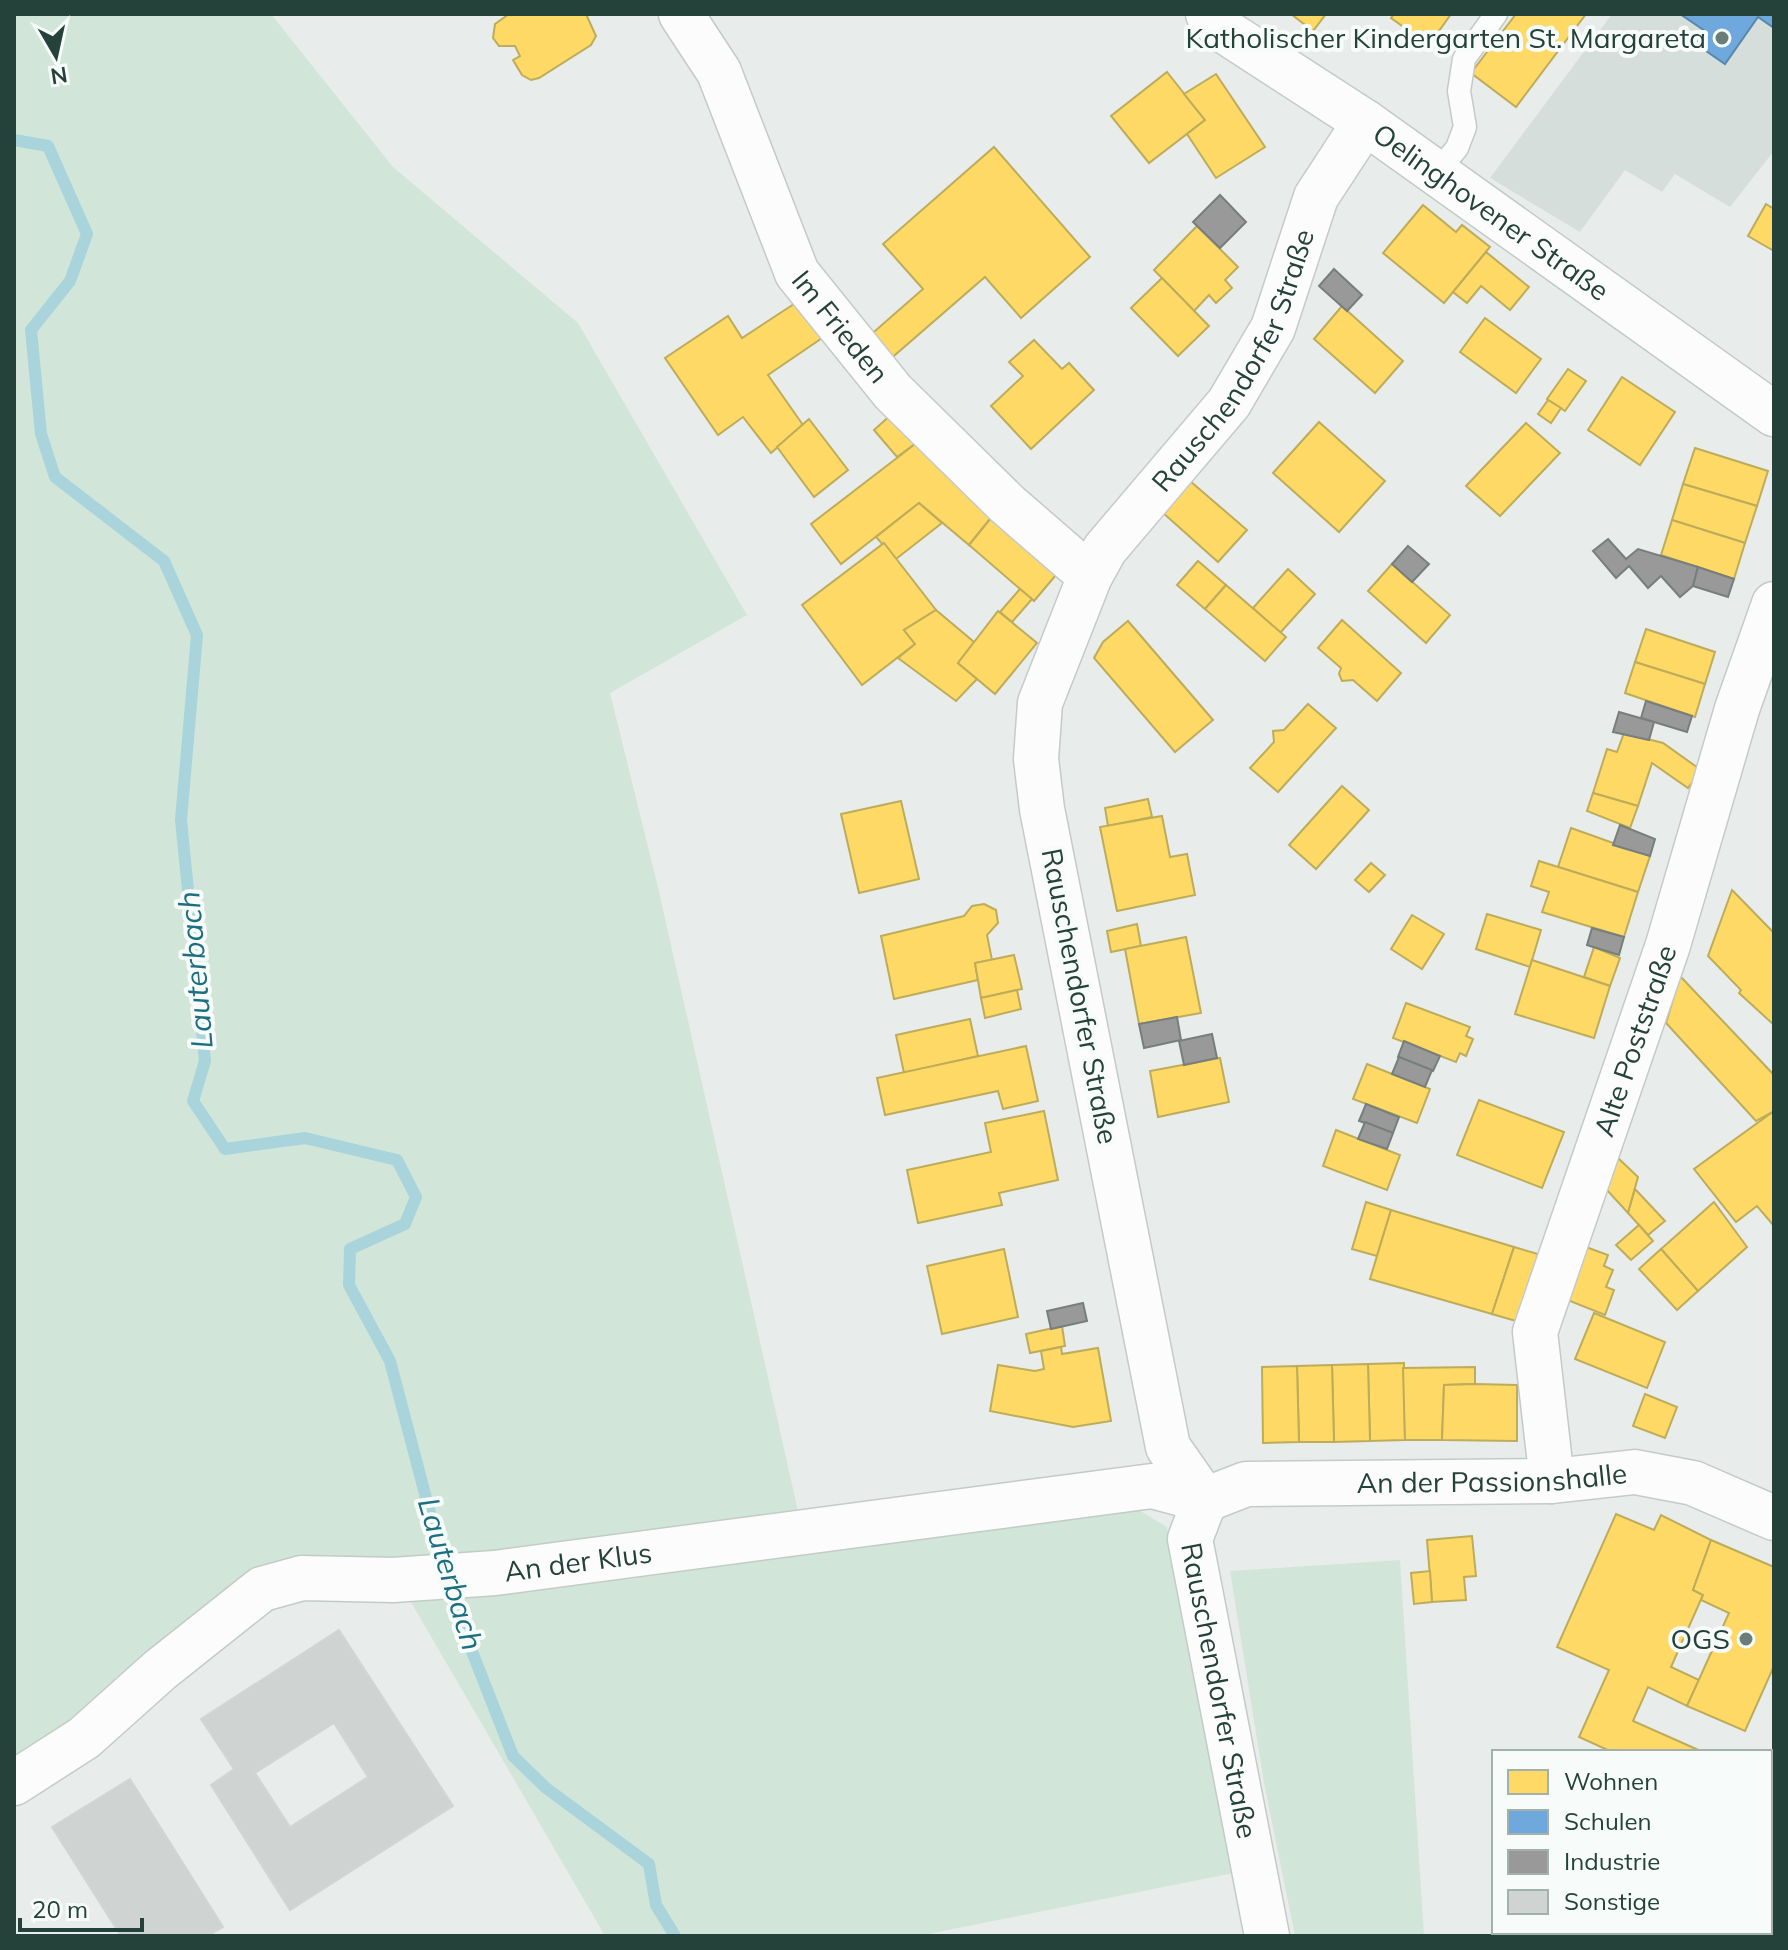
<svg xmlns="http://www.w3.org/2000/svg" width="1788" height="1950" viewBox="0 0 1788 1950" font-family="Mulish,sans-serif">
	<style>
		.built { fill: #d6dedb }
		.green { fill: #d1e6d8 }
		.homes { fill: #ffd966; stroke: #bdac59; stroke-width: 2 }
		.schools { fill: #6fa8dc; stroke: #5889ab; stroke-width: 2 }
		.industry { fill: #999; stroke: #767f7c; stroke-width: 2 }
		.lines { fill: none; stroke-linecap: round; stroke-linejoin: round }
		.stream { stroke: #a9d4db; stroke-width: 12 }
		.building { fill: #cfd4d2; stroke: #d1d6d4; stroke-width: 2; fill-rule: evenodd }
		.lane-casing { stroke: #c5cac8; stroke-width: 25 }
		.street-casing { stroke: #c5cac8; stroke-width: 47 }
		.secondary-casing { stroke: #c3cbc8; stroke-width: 47 }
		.lane { stroke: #fcfcfc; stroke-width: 22 }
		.street { stroke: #fcfcfc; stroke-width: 44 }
		.secondary { stroke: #fcfcfc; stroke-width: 44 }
		.poi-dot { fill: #697e78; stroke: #f7fbf9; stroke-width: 3 }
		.labels { text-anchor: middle; stroke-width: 8; stroke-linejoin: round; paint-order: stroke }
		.poi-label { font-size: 28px; fill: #24423a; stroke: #f7fbf9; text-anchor: end }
		.street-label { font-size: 28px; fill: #24423a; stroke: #f7fbf9 }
		.water-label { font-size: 30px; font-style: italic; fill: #1c6f80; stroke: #f7fbf9 }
	</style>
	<rect width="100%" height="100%" fill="#e8edeb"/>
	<!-- built -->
	<path class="built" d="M1612,14H1774V151L1730,207L1675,174L1662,192L1625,170L1580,232L1490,178Z"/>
	<!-- green -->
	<g class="green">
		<path d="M14,14H271L393,167L578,323L747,615L610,693L658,887L800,1520L386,1564L306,1557L59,1737L14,1758Z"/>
		<path d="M1132,1506L1167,1527L1234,1873L918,1936H605L408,1597L631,1579Z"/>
		<path d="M1400,1560L1424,1936H1295L1264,1783L1230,1571Z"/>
		<path d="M1774,1774V1936H1708L1710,1932H1770V1784Z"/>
	</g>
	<!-- homes -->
	<g class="homes">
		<path d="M509,14H586L596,36L591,45L539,78L531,80L522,75L513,60L520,56L515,46H499L493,38L495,24Z"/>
		<path d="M1291,14H1326L1313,31Z"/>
		<path d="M1394,14H1451L1429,45L1391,18Z"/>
		<path d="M1516,14H1586L1516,107L1471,73Z"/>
		<path d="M1167,72L1205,120L1149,163L1111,116Z"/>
		<path d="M1216,74L1265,147L1216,178L1187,134L1205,120L1184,94Z"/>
		<path d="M994,147L1090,257L1021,318L985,277L888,361L867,338L923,289L883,244Z"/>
		<path d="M1766,204L1774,209V251L1748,236Z"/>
		<path d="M1423,205L1456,232L1462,225L1490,247L1444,303L1383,253Z"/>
		<path d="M1197,226L1238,267L1225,280L1232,288L1216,303L1209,295L1194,311L1154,270Z"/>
		<path d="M1486,252L1529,287L1510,310L1481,286L1467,303L1453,292Z"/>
		<path d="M1162,278L1209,326L1178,356L1131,308Z"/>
		<path d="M800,300L825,336L768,375L803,425L771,453L743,417L718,435L665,358L728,316L742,338Z"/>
		<path d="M1342,306L1403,361L1375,393L1314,339Z"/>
		<path d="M1485,318L1541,359L1516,393L1460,352Z"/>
		<path d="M1034,340L1062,369L1069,363L1094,390L1031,449L991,406L1023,376L1009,362Z"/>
		<path d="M1568,369L1586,381L1565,411L1547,399Z"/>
		<path d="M1622,377L1675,412L1640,465L1588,430Z"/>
		<path d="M1548,400L1561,408L1551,423L1538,414Z"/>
		<path d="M893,413L919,441L897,457L874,430Z"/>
		<path d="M809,419L848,470L814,497L777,447Z"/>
		<path d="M1319,422L1385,481L1339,532L1273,473Z"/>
		<path d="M1526,423L1560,453L1500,516L1466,486Z"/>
		<path d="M919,441L995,513L969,545L919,503L841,564L811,524Z"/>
		<path d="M1695,448L1768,471L1757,506L1683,484Z"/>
		<path d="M1190,481L1247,530L1218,562L1162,512Z"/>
		<path d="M1683,484L1757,506L1745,543L1672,520Z"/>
		<path d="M919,503L942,523L896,559L876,537Z"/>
		<path d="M995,513L1061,569L1034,601L969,545Z"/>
		<path d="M1672,520L1745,543L1734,579L1661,555Z"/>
		<path d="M884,543L936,610L904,630L915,644L862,685L802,605Z"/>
		<path d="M1198,561L1226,585L1205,609L1177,585Z"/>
		<path d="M1392,564L1450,615L1426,643L1368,591Z"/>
		<path d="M1288,569L1315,594L1280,633L1253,608Z"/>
		<path d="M1226,585L1286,637L1265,661L1205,609Z"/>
		<path d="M1020,589L1032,599L1012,622L1000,612Z"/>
		<path d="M936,610L974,642L958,663L977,679L956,701L898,658L915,644L904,630Z"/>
		<path d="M998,611L1037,643L995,694L958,663Z"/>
		<path d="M1342,620L1401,673L1377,701L1353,680L1342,681L1339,674L1341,668L1318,648Z"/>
		<path d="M1128,621L1213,720L1175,752L1094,658L1103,642Z"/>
		<path d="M1646,629L1715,652L1705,684L1635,662Z"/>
		<path d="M1635,662L1705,684L1695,717L1625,693Z"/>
		<path d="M1308,704L1336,728L1278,792L1250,768L1274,742L1273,731L1284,730Z"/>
		<path d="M1624,733L1663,743L1701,770L1688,788L1652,763L1638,806L1593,793L1607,749L1617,752Z"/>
		<path d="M1342,786L1369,810L1316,869L1289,845Z"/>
		<path d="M1593,793L1638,806L1630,828L1587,811Z"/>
		<path d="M1148,799L1152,817L1108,826L1105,808Z"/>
		<path d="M901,801L919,879L859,893L841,814Z"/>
		<path d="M1162,816L1170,857L1187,854L1195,895L1117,911L1100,827Z"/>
		<path d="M1571,828L1650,856L1638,892L1558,867Z"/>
		<path d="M1539,861L1638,892L1624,937L1542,912L1549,892L1531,886Z"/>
		<path d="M1371,863L1385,875L1369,892L1355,880Z"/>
		<path d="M1732,890L1774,933V1025L1739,993L1741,990L1708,956Z"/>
		<path d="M984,904L996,910L998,923L987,935L992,960L975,963L978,980L894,999L881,936L964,916L972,906Z"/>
		<path d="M1487,914L1541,930L1530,967L1476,949Z"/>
		<path d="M1412,915L1444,934L1422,969L1391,949Z"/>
		<path d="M1137,924L1141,946L1111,952L1107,931Z"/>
		<path d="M1186,937L1201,1013L1139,1024L1125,949Z"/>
		<path d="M1594,947L1620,958L1610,986L1584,977Z"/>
		<path d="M1014,955L1022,989L981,998L975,963Z"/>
		<path d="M1532,960L1610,986L1594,1038L1515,1014Z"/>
		<path d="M1680,976L1774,1075V1111L1756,1121L1666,1023Z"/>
		<path d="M1017,990L1021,1009L985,1018L981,998Z"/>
		<path d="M1406,1003L1470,1027L1466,1036L1473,1039L1466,1056L1460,1053L1456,1062L1393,1038Z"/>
		<path d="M970,1019L978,1056L904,1073L896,1035Z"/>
		<path d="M1026,1046L1038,1101L1003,1109L998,1091L885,1115L877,1078Z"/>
		<path d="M1220,1058L1229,1102L1158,1117L1150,1071Z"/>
		<path d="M1367,1064L1430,1089L1417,1123L1353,1099Z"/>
		<path d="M1479,1100L1564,1132L1542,1188L1457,1155Z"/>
		<path d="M1044,1111L1058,1180L999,1193L1002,1205L918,1223L907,1170L991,1152L985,1123Z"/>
		<path d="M1774,1111V1226L1757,1206L1736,1222L1694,1169Z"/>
		<path d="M1336,1130L1400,1155L1387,1190L1323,1166Z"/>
		<path d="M1617,1157L1638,1177L1628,1213L1606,1189Z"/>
		<path d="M1635,1189L1665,1221L1648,1235L1628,1213Z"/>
		<path d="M1366,1202L1391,1210L1377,1256L1352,1249Z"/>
		<path d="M1714,1202L1747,1247L1698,1291L1661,1249Z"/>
		<path d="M1391,1210L1514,1247L1492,1314L1370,1279Z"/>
		<path d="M1639,1225L1653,1241L1631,1260L1616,1245Z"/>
		<path d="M1514,1247L1548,1257L1523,1323L1492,1314Z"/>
		<path d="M1586,1247L1608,1255L1604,1266L1613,1270L1606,1287L1614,1290L1605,1315L1565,1299Z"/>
		<path d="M1004,1249L1018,1317L942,1334L927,1266Z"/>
		<path d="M1661,1249L1698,1291L1677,1310L1639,1269Z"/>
		<path d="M1594,1313L1665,1342L1647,1388L1575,1359Z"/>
		<path d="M1062,1326L1065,1346L1030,1353L1026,1334Z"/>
		<path d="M1061,1347L1062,1354L1098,1348L1111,1421L1073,1427L990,1411L998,1365L1035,1371L1044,1369L1041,1351Z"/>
		<path d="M1404,1363L1405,1440L1370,1441L1368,1364Z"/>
		<path d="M1368,1364L1370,1441L1334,1442L1332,1365Z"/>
		<path d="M1332,1365L1334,1442H1299L1297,1366Z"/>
		<path d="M1297,1366L1299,1442L1263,1443L1262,1367Z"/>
		<path d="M1475,1367V1384L1444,1385L1442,1440H1405L1403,1368Z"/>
		<path d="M1475,1384L1517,1385V1441L1442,1440L1444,1385Z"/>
		<path d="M1645,1394L1677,1407L1665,1438L1633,1426Z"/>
		<path d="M1616,1514L1654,1530L1661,1515L1711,1540L1693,1590L1703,1595L1671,1667L1699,1680L1687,1706L1648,1687L1633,1721L1703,1752H1612L1579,1737L1609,1670L1557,1647Z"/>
		<path d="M1472,1536L1476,1576L1464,1577L1466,1600L1432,1602L1427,1540Z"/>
		<path d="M1711,1540L1774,1567V1666L1745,1731L1687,1706L1729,1613L1701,1600L1703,1595L1693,1590Z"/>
		<path d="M1430,1571L1432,1602L1414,1604L1411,1573Z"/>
	</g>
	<!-- schools -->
	<path class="schools" d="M1680,14H1774V28L1758,17L1725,64L1696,44L1705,31Z"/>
	<!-- industry -->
	<g class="industry">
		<path d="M1220,195L1246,222L1220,248L1193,222Z"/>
		<path d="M1334,269L1362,295L1347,311L1319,286Z"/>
		<path d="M1608,539L1626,559L1638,549L1698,567L1693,586L1680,597L1661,576L1648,588L1629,566L1616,578L1593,551Z"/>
		<path d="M1408,546L1429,564L1412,582L1392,564Z"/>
		<path d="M1698,567L1734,579L1728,597L1693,586Z"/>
		<path d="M1646,701L1692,716L1687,732L1641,718Z"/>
		<path d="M1619,712L1654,722L1649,740L1613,732Z"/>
		<path d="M1620,825L1655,839L1650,856L1613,845Z"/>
		<path d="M1592,928L1624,937L1619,955L1587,945Z"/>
		<path d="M1177,1017L1181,1040L1144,1048L1139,1024Z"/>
		<path d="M1212,1034L1217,1058L1184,1065L1179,1041Z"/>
		<path d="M1404,1041L1440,1056L1433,1071L1398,1057Z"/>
		<path d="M1399,1057L1432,1070L1425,1087L1392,1074Z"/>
		<path d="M1366,1104L1399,1117L1393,1133L1359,1121Z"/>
		<path d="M1365,1122L1393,1133L1387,1149L1358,1139Z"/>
		<path d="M1083,1303L1087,1321L1051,1329L1047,1311Z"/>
	</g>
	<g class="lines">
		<!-- stream -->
		<path class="stream" d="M14,140L48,146L87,234L70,281L31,330L41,434L55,477L164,561L197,635L181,820L205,1061L193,1101L225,1149L305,1138L397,1160L416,1197L405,1224L350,1249L349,1285L390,1361L455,1608L513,1756L546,1788L649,1864L656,1905L675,1936"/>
	</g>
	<!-- building -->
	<g class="building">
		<path d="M339,1630L453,1806L290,1910L211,1785L234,1769L201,1719ZM334,1723L368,1777L290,1827L255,1773Z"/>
		<path d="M130,1779L223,1927L208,1936H121L52,1827Z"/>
	</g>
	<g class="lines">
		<!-- lane casing -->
		<g class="lane-casing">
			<path id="lane" d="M1437,172L1457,148L1465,127L1459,91L1464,59L1496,14"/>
		</g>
		<!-- street casing -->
		<g class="street-casing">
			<g id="street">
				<path id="s1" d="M681,14L719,72L797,273L893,392L1007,504L1090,576"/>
				<path id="s2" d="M1552,1481L1535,1332L1668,945L1737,709L1774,604"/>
				<path id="s3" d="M1205,1500L1168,1447L1042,809L1036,759L1040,703L1090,576L1105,549L1229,403L1273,328L1316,197L1365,122"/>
			</g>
		</g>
		<!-- secondary casing -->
		<g class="secondary-casing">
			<g id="secondary">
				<path id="s4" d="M1208,14L1223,30L1365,122L1774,414"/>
				<path id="s5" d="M1205,1500L1246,1484L1552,1481L1635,1472L1693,1483L1774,1518"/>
				<path id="s6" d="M1205,1500L1190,1539L1267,1936"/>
				<path id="s7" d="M14,1783L84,1738L160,1670L262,1589L302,1578L393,1580L495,1573L1152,1486L1205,1500"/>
			</g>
		</g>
		<!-- lane -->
		<use href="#lane" class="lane"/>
		<!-- street -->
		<use href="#street" class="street"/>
		<!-- secondary -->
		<use href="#secondary" class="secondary"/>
	</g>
	<!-- markers -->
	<g class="poi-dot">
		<circle cx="1722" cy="38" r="8"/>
		<circle cx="1746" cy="1639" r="8"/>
	</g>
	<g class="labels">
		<!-- poi labels -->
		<g class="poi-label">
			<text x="1706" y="48">Katholischer Kindergarten St. Margareta</text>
			<text x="1730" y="1649">OGS</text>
		</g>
		<!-- street labels -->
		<g class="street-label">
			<text dy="10" stroke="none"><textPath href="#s4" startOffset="346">Oelinghovener Straße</textPath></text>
			<text dy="10" stroke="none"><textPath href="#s1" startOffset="354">Im Frieden</textPath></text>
			<text dy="10" stroke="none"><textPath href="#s3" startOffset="1220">Rauschendorfer Straße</textPath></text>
			<text transform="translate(1080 996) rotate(79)" y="10">Rauschendorfer Straße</text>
			<text dy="10" stroke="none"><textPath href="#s2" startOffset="458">Alte Poststraße</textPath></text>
			<text dy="10" stroke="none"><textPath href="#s5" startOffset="290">An der Passionshalle</textPath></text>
			<text dy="10" stroke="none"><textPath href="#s7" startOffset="634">An der Klus</textPath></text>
			<text dy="10" stroke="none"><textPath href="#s6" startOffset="196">Rauschendorfer Straße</textPath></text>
		</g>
		<!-- water labels -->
		<g class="water-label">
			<text transform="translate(196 970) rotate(-95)" y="10">Lauterbach</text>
			<text transform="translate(450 1574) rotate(73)" y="10">Lauterbach</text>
		</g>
	</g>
	<!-- border -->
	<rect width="1788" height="1950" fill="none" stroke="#24423a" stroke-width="32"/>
	<!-- legend -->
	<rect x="1492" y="1750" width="280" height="184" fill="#f7fbf9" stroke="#a3b1ad" stroke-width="2"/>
	<rect x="1508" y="1770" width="40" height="24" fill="#ffd966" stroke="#a3b1ad" stroke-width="2"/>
	<text x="1564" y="1790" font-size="24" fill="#24423a">Wohnen</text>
	<rect x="1508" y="1810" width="40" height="24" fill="#6fa8dc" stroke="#a3b1ad" stroke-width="2"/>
	<text x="1564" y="1830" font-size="24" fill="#24423a">Schulen</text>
	<rect x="1508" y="1850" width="40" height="24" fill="#999999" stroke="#a3b1ad" stroke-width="2"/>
	<text x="1564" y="1870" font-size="24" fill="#24423a">Industrie</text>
	<rect x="1508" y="1890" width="40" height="24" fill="#cfd4d2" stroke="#a3b1ad" stroke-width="2"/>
	<text x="1564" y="1910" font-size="24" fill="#24423a">Sonstige</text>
	<!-- north arrow -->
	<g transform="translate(56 56) rotate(171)" stroke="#f7fbf9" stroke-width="6" paint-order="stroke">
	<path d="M0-6L14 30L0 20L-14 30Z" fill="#24423a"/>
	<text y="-12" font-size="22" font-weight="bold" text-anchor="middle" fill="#24423a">N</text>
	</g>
	<!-- scale -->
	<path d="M20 1918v12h122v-12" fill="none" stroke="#24423a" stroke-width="4"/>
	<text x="32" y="1918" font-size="24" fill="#24423a" stroke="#f7fbf9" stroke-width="6" paint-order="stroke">20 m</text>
</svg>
